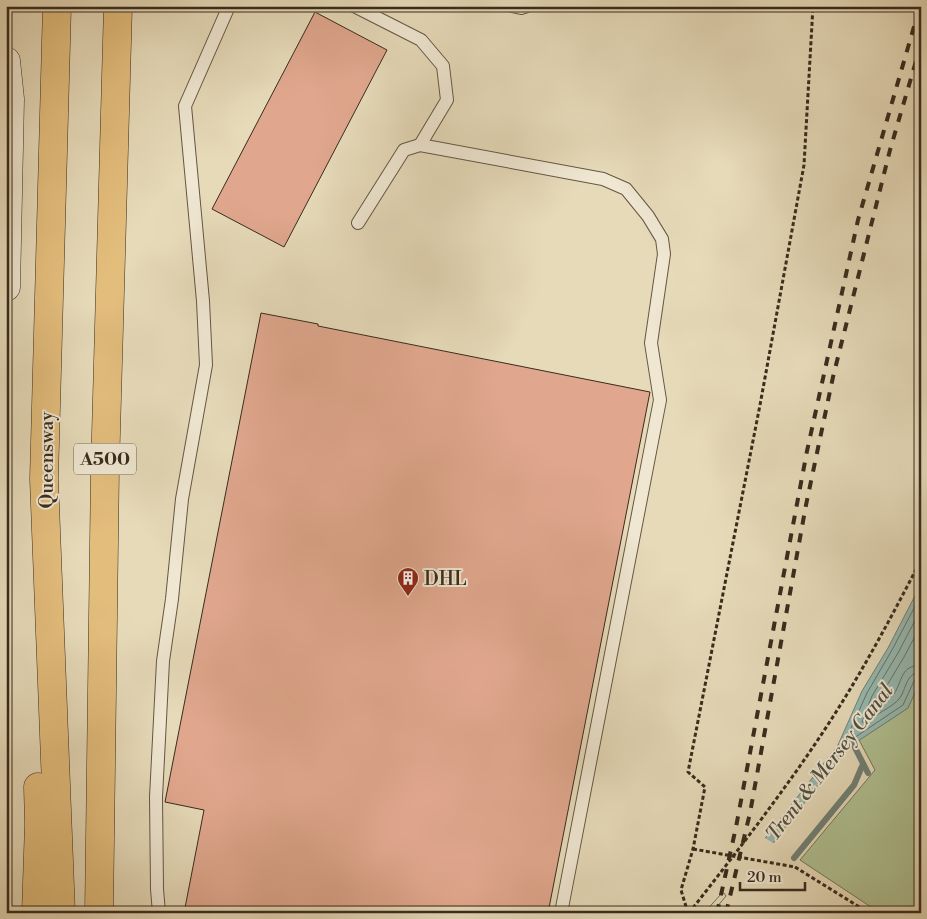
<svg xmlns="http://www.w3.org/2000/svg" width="927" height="919" viewBox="0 0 927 919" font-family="'Libre Bodoni',serif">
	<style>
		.green { fill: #b0c193; stroke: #747658 }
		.water { fill: #96bab2; stroke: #708176 }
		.pier { fill: #e6dab9 }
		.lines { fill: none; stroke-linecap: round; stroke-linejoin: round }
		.shore { stroke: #677268; stroke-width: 1 }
		.stream { stroke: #708176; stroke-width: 6 }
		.building { fill: #e0a78e; stroke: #382b1d }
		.lane-casing { stroke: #645744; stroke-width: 14 }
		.secondary-casing { stroke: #382b1d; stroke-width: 29 }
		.highway-casing { stroke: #382b1d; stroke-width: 29 }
		.path { stroke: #382b1d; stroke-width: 3; stroke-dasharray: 4 2.5; stroke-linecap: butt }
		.lane { stroke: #efe7d2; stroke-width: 12 }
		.secondary { stroke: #efe7d2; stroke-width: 28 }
		.highway { stroke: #e3bd7c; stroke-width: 28 }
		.rail { stroke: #382b1d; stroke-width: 4; stroke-dasharray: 9 9; stroke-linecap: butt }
		.path-bridge { stroke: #382b1d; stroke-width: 3; stroke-dasharray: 4 2.5; stroke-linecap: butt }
		.labels { text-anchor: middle; stroke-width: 4; stroke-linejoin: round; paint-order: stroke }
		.shield { fill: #efe7d2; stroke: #6f6353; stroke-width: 1 }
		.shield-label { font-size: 18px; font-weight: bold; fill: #382b1d }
		.street-label { font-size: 19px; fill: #382b1d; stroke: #efe7d2 }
		.poi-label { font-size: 19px; fill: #382b1d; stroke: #efe7d2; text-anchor: start }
		.water-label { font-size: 20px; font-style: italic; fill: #504f42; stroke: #efe7d2 }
	</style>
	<rect width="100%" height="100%" fill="#e6dab9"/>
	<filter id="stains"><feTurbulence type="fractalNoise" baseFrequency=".004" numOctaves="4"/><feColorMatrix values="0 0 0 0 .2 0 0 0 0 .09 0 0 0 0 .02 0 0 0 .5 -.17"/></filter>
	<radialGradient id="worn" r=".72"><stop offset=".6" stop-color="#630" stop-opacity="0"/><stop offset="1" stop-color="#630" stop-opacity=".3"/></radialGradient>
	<!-- green -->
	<path class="green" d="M921,679V913H880L800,860L875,770L859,740L908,708Z"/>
	<!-- water -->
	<path class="water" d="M921,584V679L908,708L846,749L719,913H697L767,836L838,745L862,691L888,648Z"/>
	<!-- pier -->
	<path class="pier" d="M765,834V838L775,844L722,913H694Z"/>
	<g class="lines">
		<!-- shore -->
		<g class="shore">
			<path d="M921,595L892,650L867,693L847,737V739L851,740L903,705L914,681L921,679"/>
			<path d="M921,609L898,653L872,696L862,722H865C872,717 895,705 899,699C907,689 905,673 921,672"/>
			<path d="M921,625L904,657L880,697L881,700L883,701C887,699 891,697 894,694C903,680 900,666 921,665"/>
			<path d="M704,913L722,893H724L726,896L716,908V913"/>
		</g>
		<!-- stream -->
		<g class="stream">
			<path d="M850,738L868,773"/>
			<path d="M794,858L854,785L863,764"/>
		</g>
	</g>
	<!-- building -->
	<g class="building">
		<path d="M315,12L387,50L284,247L212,209Z"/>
		<path d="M261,313L318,324V326L650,392L548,913H184L204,810L165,802Z"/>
	</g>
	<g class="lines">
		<!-- lane casing -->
		<g class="lane-casing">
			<g id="lane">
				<path d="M354,6L421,40L443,66L447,100L420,145"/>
				<path d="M512,6L521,8L527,6"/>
				<path d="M358,223L404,150L420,145L603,179L626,189L648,216L662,239L664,254L651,343L660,400L561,913"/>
				<path d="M159,913L157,889L156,797L163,661L172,599L182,499L206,365L203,301L185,106L229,6"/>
			</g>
		</g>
		<!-- secondary casing -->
		<g class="secondary-casing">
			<path id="secondary" d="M6,61L10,99L6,287"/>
		</g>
		<!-- highway casing -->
		<g class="highway-casing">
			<g id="highway">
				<path d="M57,6L44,479L61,913"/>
				<path d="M36,913L39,824L38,787"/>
				<path d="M99,913L105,469L118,6"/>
			</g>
		</g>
		<!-- path -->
		<g class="path">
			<path d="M795,867L869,913"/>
			<path d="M688,913L681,890L693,849L705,787L688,772L760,405L804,165L813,6"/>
			<path d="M689,913C745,841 802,769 849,691C875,648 898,604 921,560"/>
		</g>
		<!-- lane -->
		<use href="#lane" class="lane"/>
		<!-- secondary -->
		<use href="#secondary" class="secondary"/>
		<!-- highway -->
		<use href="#highway" class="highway"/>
		<!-- rail -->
		<g class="rail">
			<path d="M717,913L736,827L807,451L858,220L920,6"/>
			<path d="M726,913L750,813L806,505L833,377L890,150L921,44"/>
		</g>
		<!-- path-bridge -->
		<path class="path-bridge" d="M693,849L795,867"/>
	</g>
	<!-- icons -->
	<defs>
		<g id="building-pin" transform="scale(1.125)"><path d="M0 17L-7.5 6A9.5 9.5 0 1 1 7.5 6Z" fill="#8f2418" stroke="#efe7d2"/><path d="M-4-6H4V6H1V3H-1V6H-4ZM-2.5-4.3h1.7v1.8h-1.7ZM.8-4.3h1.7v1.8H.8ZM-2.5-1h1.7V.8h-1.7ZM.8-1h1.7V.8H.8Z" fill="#fff"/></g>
	</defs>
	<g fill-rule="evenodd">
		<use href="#building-pin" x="408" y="578"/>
	</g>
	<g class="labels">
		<!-- shield labels -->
		<rect class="shield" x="74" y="443.5" width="62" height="31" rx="4"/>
		<g class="shield-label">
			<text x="105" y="465">A500</text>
		</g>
		<!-- street labels -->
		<g class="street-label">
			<text transform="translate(46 460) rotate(-90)" y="7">Queensway</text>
		</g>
		<!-- poi labels -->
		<g class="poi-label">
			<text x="424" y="585">DHL</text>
		</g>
		<!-- water labels -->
		<g class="water-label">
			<text transform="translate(829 762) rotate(-52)" y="7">Trent &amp; Mersey Canal</text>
		</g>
	</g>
	<!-- margin -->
	<rect width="927" height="919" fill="none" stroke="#e6dab9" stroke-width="25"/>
	<rect x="8" y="8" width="912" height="904" fill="none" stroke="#382b1d" stroke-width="2.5"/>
	<rect x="12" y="12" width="902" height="894" fill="none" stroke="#382b1d"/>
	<!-- scale -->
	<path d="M740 882v8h65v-8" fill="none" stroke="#382b1d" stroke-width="2.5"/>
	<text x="747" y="882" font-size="15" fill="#382b1d" stroke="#efe7d2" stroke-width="4" paint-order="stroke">20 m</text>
	<rect width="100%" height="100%" filter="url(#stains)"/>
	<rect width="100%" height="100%" fill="url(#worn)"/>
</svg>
